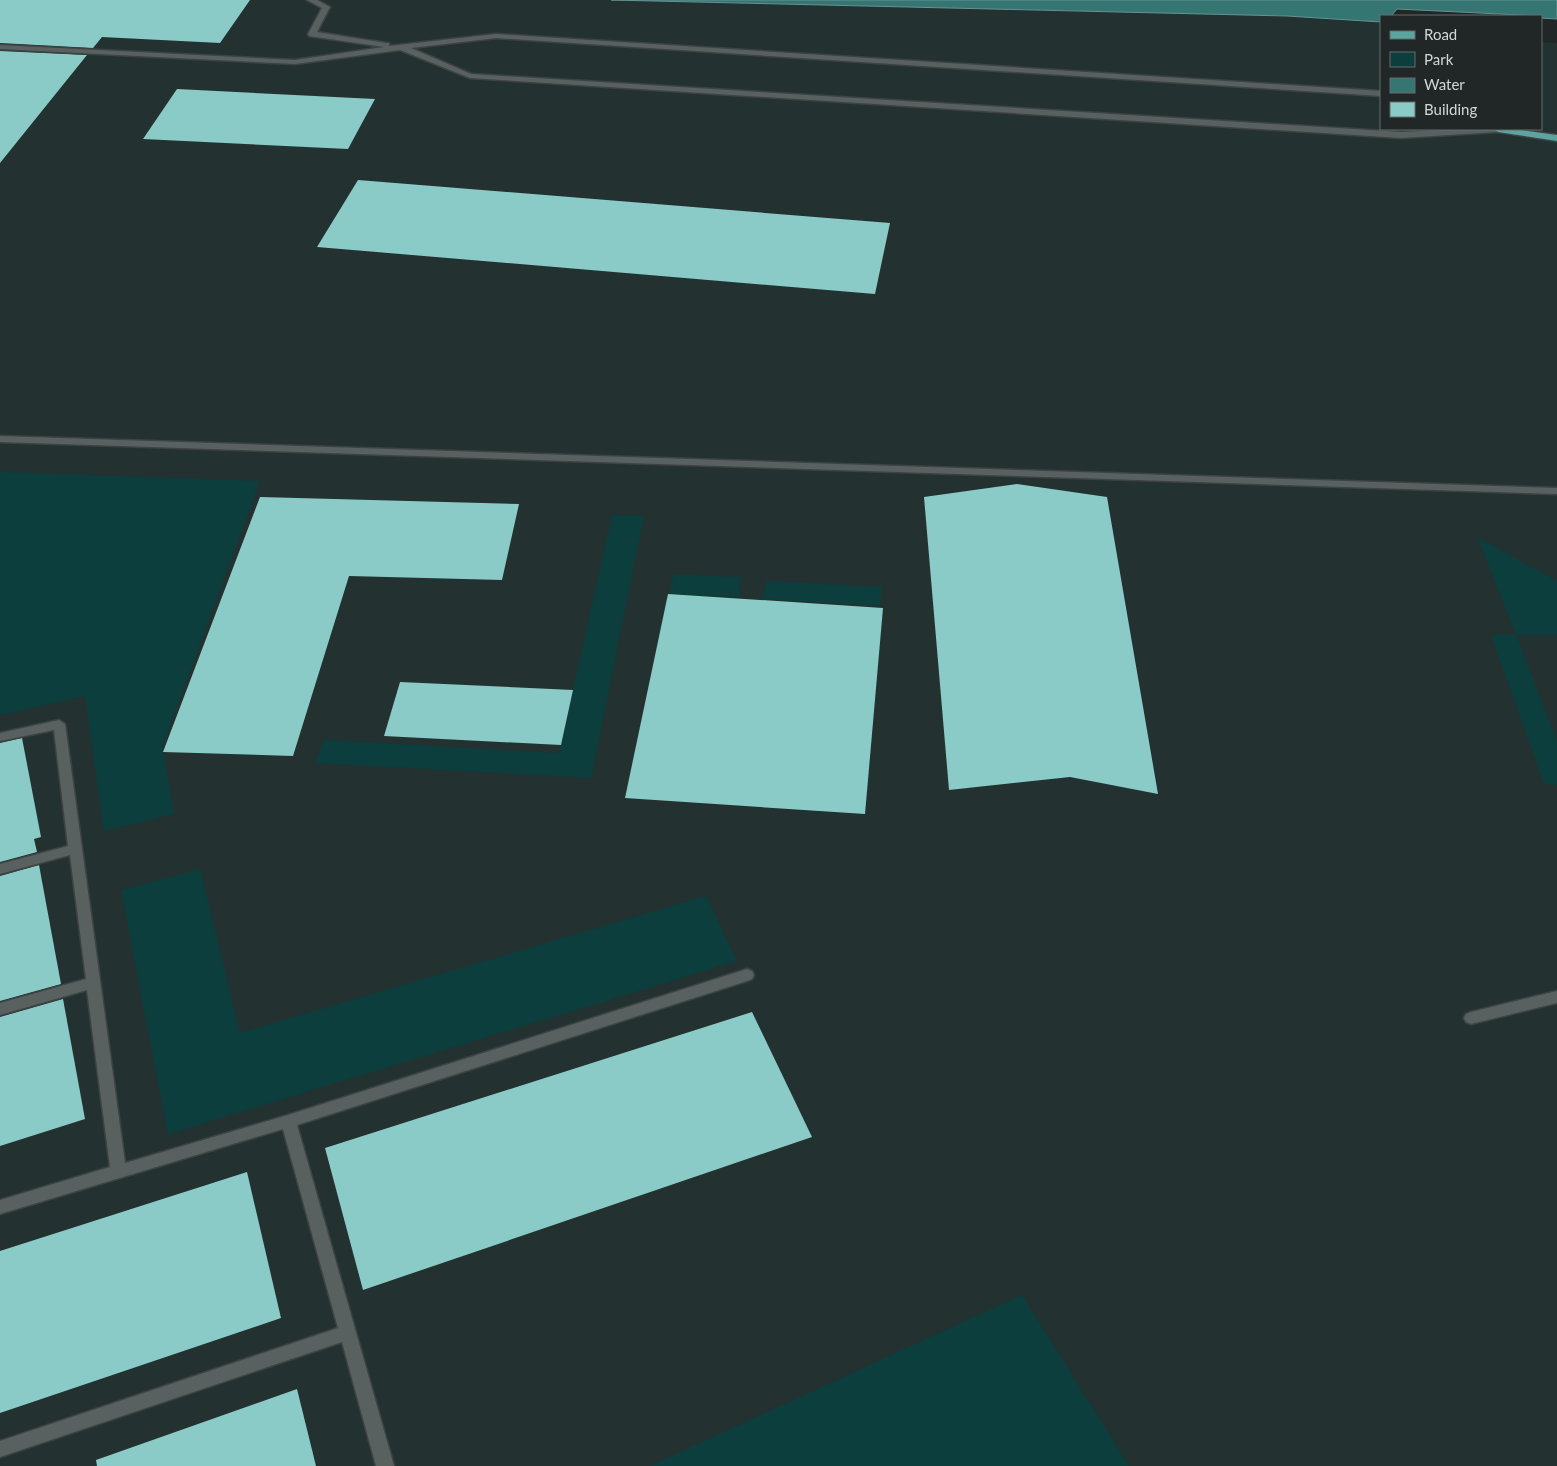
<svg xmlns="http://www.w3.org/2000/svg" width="1557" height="1466" viewBox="0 0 1557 1466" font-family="Lato,sans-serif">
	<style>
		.built { fill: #233231 }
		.green { fill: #0b3e3c }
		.water { fill: #357673; stroke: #649391 }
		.building { fill: #8acbc7 }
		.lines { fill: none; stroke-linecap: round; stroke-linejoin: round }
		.minor-casing { stroke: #3d4343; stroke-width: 3 }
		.major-casing { stroke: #3d4343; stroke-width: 3 }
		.minor { fill: #596160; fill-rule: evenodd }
		.major { fill: #5ba4a0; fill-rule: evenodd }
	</style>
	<rect width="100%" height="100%" fill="#202726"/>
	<!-- built -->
	<path class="built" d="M0,0H611L1287,16L1381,22V129H1541V42L1557,43V1466H0Z"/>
	<!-- green -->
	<g class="green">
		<path d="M0,472L260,481L162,747L174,814L104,831L85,696L0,715Z"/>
		<path d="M612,515L644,516L591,778L315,763L324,740L559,753Z"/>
		<path d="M1477,537L1557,581V635H1516L1557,741V785L1544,784L1491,635L1516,634Z"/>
		<path d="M673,574L741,577L739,597L670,594Z"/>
		<path d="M766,581L882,587L880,606L763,599Z"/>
		<path d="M200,869L240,1033L706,896L737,961L168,1134L121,890Z"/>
		<path d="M1022,1295L1129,1466H650Z"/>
	</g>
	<!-- water -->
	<path class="water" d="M611,0H1557V19L1541,18V16L1397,9L1391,16H1381V22L1287,16Z"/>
	<!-- building -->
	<g class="building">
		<path d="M0,0H250L220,43L102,37L93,48L0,43Z"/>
		<path d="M0,51L87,55L0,163Z"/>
		<path d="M177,89L375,99L348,149L143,139Z"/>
		<path d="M358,180L890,223L875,294L317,247Z"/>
		<path d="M1017,484L1107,497L1158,794L1070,777L949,790L924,497Z"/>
		<path d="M260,497L519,504L502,580L349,576L293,756L163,752Z"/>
		<path d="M668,594L883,608L865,814L625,798Z"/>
		<path d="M400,682L573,690L561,745L384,736Z"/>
		<path d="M22,738L41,837L34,839L37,852L0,862V743Z"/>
		<path d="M39,865L61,984L0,1001V876Z"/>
		<path d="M63,999L85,1119L0,1146V1017Z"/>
		<path d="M752,1012L812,1137L363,1290L325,1148Z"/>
		<path d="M247,1172L281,1318L0,1413V1251Z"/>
		<path d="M297,1389L316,1466H97L96,1460Z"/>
	</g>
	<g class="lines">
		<!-- minor casing -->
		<g class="minor-casing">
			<g id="minor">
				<path d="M307,0H317L330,7L317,32L386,43H389V46L496,34L1381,91V96L496,38L411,48L471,74L1401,132L1460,129H1501L1497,132L1401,138L470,78L400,50L295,64L0,49V45L295,60L384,47L309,36L308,34L322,8Z"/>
				<path d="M0,436L1557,488V494L0,442Z"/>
				<path d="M59,720L65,724L125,1163L288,1115L747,969L752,971L754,975L752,979L747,981L297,1125L394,1466H376L342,1342L0,1457V1441L338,1328L283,1129L0,1214V1200L110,1167L87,990L0,1015V1003L86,979L70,855L0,874V864L68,846L54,730L0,741V733Z"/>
				<path d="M1557,991V1003L1471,1024L1466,1022L1464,1018L1466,1014L1471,1012Z"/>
			</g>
		</g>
		<!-- major casing -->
		<g class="major-casing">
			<path id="major" d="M1494,129H1513L1557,135V141L1498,132Z"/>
		</g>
		<!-- minor -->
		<use href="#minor" class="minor"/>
		<!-- major -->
		<use href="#major" class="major"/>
	</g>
	<!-- legend -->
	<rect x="1380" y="15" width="162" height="115" fill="#202726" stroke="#676d6c"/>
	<rect x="1390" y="31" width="25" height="8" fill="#5ba4a0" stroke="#676d6c"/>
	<text x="1424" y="40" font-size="15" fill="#d1d6d6">Road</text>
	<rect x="1390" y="52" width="25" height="15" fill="#0b3e3c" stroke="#676d6c"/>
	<text x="1424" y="65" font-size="15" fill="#d1d6d6">Park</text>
	<rect x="1390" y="78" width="25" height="15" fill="#357673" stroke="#676d6c"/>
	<text x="1424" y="90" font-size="15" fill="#d1d6d6">Water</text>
	<rect x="1390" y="102" width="25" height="15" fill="#8acbc7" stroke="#676d6c"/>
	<text x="1424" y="115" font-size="15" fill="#d1d6d6">Building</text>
</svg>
